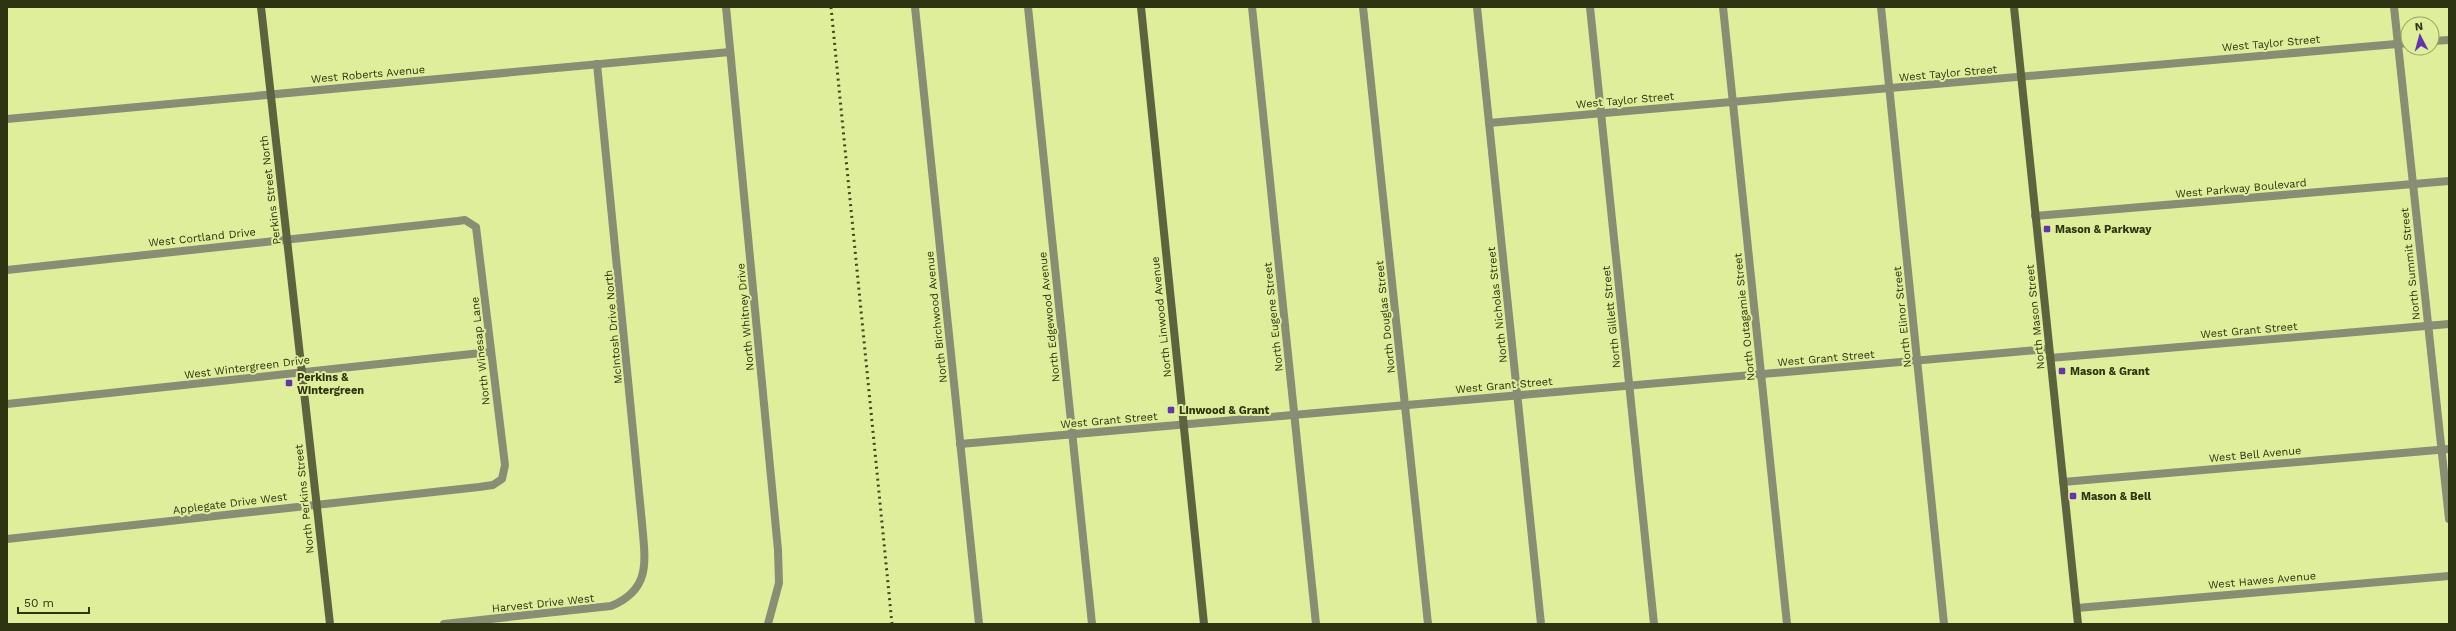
<svg xmlns="http://www.w3.org/2000/svg" width="2456" height="631" viewBox="0 0 2456 631" font-family="'Work Sans',sans-serif">
	<style>
		.lines { fill: none; stroke-linecap: round; stroke-linejoin: round }
		.street { stroke: #888d73; stroke-width: 8 }
		.secondary { stroke: #5d633e; stroke-width: 8 }
		.rail { stroke: #424820; stroke-width: 3; stroke-dasharray: 2 4; stroke-linecap: butt }
		.poi-dot { fill: #6434ac; stroke: #deee9a; stroke-width: 1.5 }
		.labels { text-anchor: middle; stroke-width: 4; stroke-linejoin: round; paint-order: stroke }
		.street-label { font-size: 11px; fill: #2e3311; stroke: #deee9a }
		.poi-label { font-size: 11px; font-weight: bold; fill: #2e3311; stroke: #deee9a; text-anchor: start }
	</style>
	<rect width="100%" height="100%" fill="#deee9a"/>
	<g class="lines">
		<!-- street -->
		<g class="street">
			<path d="M726,7L778,550L779,583L768,624"/>
			<path d="M915,7L979,624"/>
			<path d="M1028,7L1092,624"/>
			<path d="M1252,7L1316,624"/>
			<path d="M1363,7L1428,624"/>
			<path d="M1477,7L1541,624"/>
			<path d="M1590,7L1654,624"/>
			<path d="M1723,7L1787,624"/>
			<path d="M1881,7L1944,624"/>
			<path d="M2394,7L2449,519"/>
			<path d="M2432,41L2449,40"/>
			<path d="M7,119L730,52"/>
			<path d="M1489,123L2408,43"/>
			<path d="M2035,216L2449,181"/>
			<path d="M7,270L458,221L465,220L476,227L505,465L502,479L493,485L479,487L7,539"/>
			<path d="M2050,358L2449,324"/>
			<path d="M7,404L490,352"/>
			<path d="M960,444L2049,349"/>
			<path d="M2063,482L2449,449"/>
			<path d="M2077,608L2449,576"/>
			<path d="M444,624L611,606C652,589 645,560 642,523L597,64"/>
		</g>
		<!-- secondary -->
		<g class="secondary">
			<path d="M261,7L330,624"/>
			<path d="M1141,7L1204,624"/>
			<path d="M2014,7L2078,624"/>
		</g>
		<!-- rail -->
		<path class="rail" d="M831,7L892,624"/>
	</g>
	<!-- markers -->
	<g class="poi-dot">
		<rect x="2043" y="225" width="8" height="8" rx="2"/>
		<rect x="2058" y="367" width="8" height="8" rx="2"/>
		<rect x="285" y="379" width="8" height="8" rx="2"/>
		<rect x="1167" y="406" width="8" height="8" rx="2"/>
		<rect x="2069" y="492" width="8" height="8" rx="2"/>
	</g>
	<g class="labels">
		<!-- street labels -->
		<g class="street-label">
			<text transform="translate(2271 43) rotate(-5)" y="4">West Taylor Street</text>
			<text transform="translate(1948 73) rotate(-5)" y="4">West Taylor Street</text>
			<text transform="translate(368 74) rotate(-5)" y="4">West Roberts Avenue</text>
			<text transform="translate(1625 100) rotate(-5)" y="4">West Taylor Street</text>
			<text transform="translate(2241 188) rotate(-5)" y="4">West Parkway Boulevard</text>
			<text transform="translate(270 190) rotate(-97)" y="4">Perkins Street North</text>
			<text transform="translate(202 237) rotate(-6)" y="4">West Cortland Drive</text>
			<text transform="translate(2410 264) rotate(-96)" y="4">North Summit Street</text>
			<text transform="translate(1497 305) rotate(-96)" y="4">North Nicholas Street</text>
			<text transform="translate(745 317) rotate(-95)" y="4">North Whitney Drive</text>
			<text transform="translate(936 317) rotate(-96)" y="4">North Birchwood Avenue</text>
			<text transform="translate(1049 317) rotate(-96)" y="4">North Edgewood Avenue</text>
			<text transform="translate(1161 317) rotate(-96)" y="4">North Linwood Avenue</text>
			<text transform="translate(1273 317) rotate(-96)" y="4">North Eugene Street</text>
			<text transform="translate(1385 317) rotate(-96)" y="4">North Douglas Street</text>
			<text transform="translate(1611 317) rotate(-96)" y="4">North Gillett Street</text>
			<text transform="translate(1744 317) rotate(-96)" y="4">North Outagamie Street</text>
			<text transform="translate(1902 317) rotate(-96)" y="4">North Elinor Street</text>
			<text transform="translate(2035 317) rotate(-96)" y="4">North Mason Street</text>
			<text transform="translate(613 327) rotate(-95)" y="4">McIntosh Drive North</text>
			<text transform="translate(2249 330) rotate(-5)" y="4">West Grant Street</text>
			<text transform="translate(480 351) rotate(-96)" y="4">North Winesap Lane</text>
			<text transform="translate(1826 358) rotate(-5)" y="4">West Grant Street</text>
			<text transform="translate(247 367) rotate(-7)" y="4">West Wintergreen Drive</text>
			<text transform="translate(1504 385) rotate(-5)" y="4">West Grant Street</text>
			<text transform="translate(1109 420) rotate(-5)" y="4">West Grant Street</text>
			<text transform="translate(2255 454) rotate(-5)" y="4">West Bell Avenue</text>
			<text transform="translate(304 499) rotate(-96)" y="4">North Perkins Street</text>
			<text transform="translate(230 503) rotate(-7)" y="4">Applegate Drive West</text>
			<text transform="translate(2262 580) rotate(-5)" y="4">West Hawes Avenue</text>
			<text transform="translate(543 603) rotate(-6)" y="4">Harvest Drive West</text>
		</g>
		<!-- poi labels -->
		<g class="poi-label">
			<text x="2055" y="233">Mason &amp; Parkway</text>
			<text x="2070" y="375">Mason &amp; Grant</text>
			<text x="297" y="381">Perkins &amp;<tspan x="297" dy="13">Wintergreen</tspan></text>
			<text x="1179" y="414">Linwood &amp; Grant</text>
			<text x="2081" y="500">Mason &amp; Bell</text>
		</g>
	</g>
	<!-- border -->
	<rect width="2456" height="631" fill="none" stroke="#2e3311" stroke-width="16"/>
	<!-- north arrow -->
	<g transform="translate(2420 36) rotate(354)"><circle r="19" fill="#deee9a" stroke="#98a363"/>
	<path d="M0-3L7 15L0 10L-7 15Z" fill="#6434ac"/>
	<text y="-6" font-size="11" font-weight="bold" text-anchor="middle" fill="#2e3311">N</text>
	</g>
	<!-- scale -->
	<path d="M18 607v6h71v-6" fill="none" stroke="#2e3311" stroke-width="2"/>
	<text x="24" y="607" font-size="12" fill="#2e3311" stroke="#deee9a" stroke-width="3" paint-order="stroke">50 m</text>
</svg>
